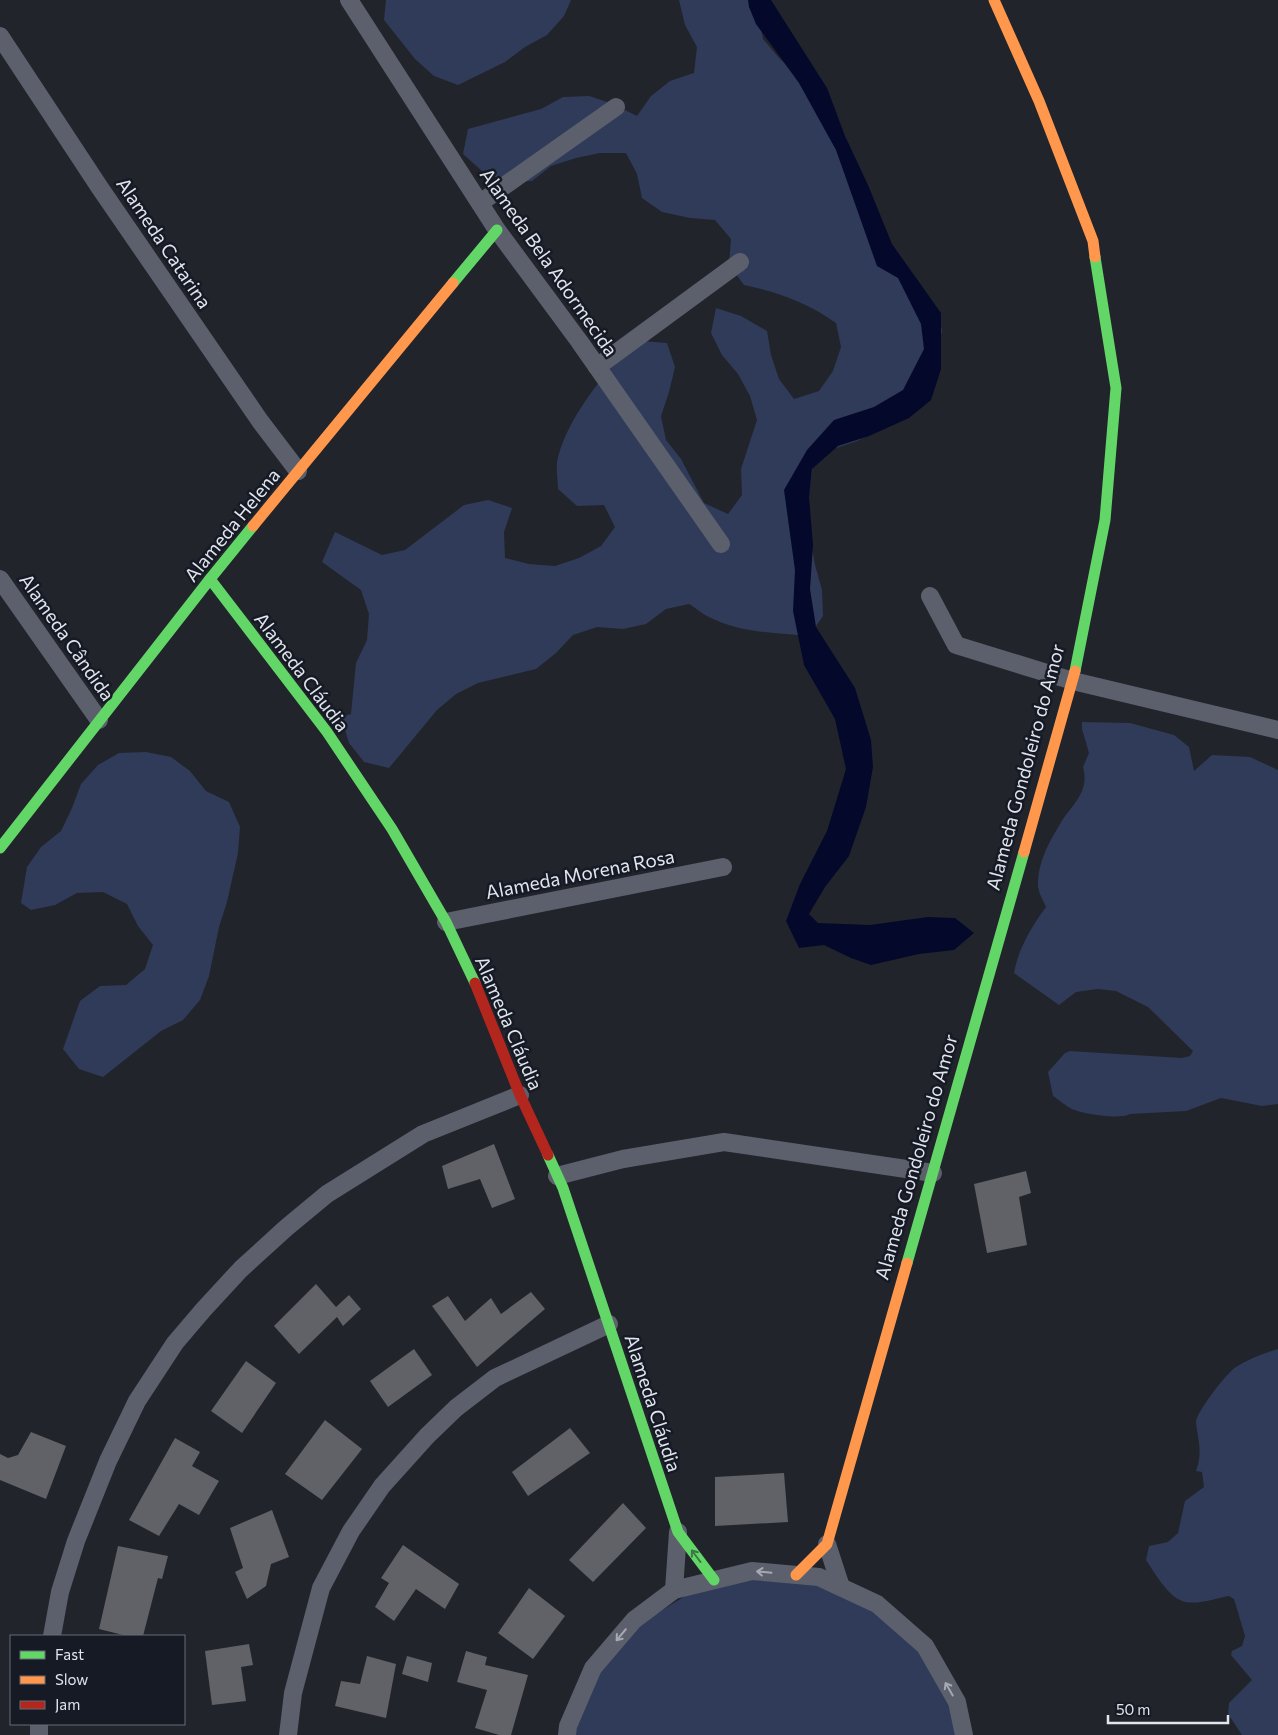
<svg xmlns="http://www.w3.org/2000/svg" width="1278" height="1735" viewBox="0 0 1278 1735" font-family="Commissioner,sans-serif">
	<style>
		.green { fill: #2f3b58 }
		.water { fill: #04092b }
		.building { fill: #606268 }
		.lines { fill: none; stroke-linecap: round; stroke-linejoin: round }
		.street { stroke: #5c606c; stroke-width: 18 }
		.fast { stroke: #63d668; stroke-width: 11 }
		.slow { stroke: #ff974d; stroke-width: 11 }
		.jam { stroke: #b3261e; stroke-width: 11 }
		.oneway { stroke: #3c7846 }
		.oneway2 { stroke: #a5a9b3 }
		.labels { text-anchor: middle; stroke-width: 5; stroke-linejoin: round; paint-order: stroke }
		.street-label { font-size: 19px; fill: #e1e5ed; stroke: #151a25 }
	</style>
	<rect width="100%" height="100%" fill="#22242b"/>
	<!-- green -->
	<g class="green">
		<path d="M386,0H571L564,16L547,35L525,47L505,62L458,85L434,76L415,59L384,20Z"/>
		<path d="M679,0H758V15L763,39L779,58L817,92L880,255L934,305L942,330L937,354L901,418L857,441L833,449L813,465L806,515L815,565L822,590L823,616L809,636C777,633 739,633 709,617C702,614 696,608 689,604L666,609L646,624L623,629L597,627L573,635L556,653L536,669L478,683L456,694L437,710L389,768L364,762L349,743L341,717L351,714L356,663L367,640L369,614L361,590L322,562L335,532L382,555L405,550L464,505L488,500L512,508L504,532L505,558L529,564L555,566L579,558L601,546L615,527L604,505L577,506L558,489C558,480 556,470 557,462C564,426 596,383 620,358C627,351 634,346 641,341L667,343L675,367L669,392L661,416L666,440L681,459L704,503L728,514L742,495L741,469L757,420L750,396L738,374L722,355L711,333L716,308L741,316L767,331L771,355L779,379L794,399L819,391L833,371L841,347L836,323C808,303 778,292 744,285L729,265L731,239L715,220L690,218L662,212L642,198L637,174L626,153H600L576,158L551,166L532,181L506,182L482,171L463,154L468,129L541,109L563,97L589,96L613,104L637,116L651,96L670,81L694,73L697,47L685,25Z"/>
		<path d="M1082,722L1130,723L1174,735L1189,747L1194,771L1212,755L1250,757L1278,770V1104L1262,1106L1221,1098L1186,1111L1130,1114C1120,1120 1083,1114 1072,1109C1066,1106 1059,1100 1053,1096L1048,1072L1065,1053L1070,1051L1182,1058L1190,1056L1193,1051L1148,1007L1116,991L1098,989L1076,992L1059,1005L1014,973C1018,949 1032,926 1046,907C1043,900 1038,892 1038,885C1037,864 1049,842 1060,824C1072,804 1090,793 1083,767L1089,753L1082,729Z"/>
		<path d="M146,752L171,757L190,771L206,791L229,802L240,827L238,853L227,902L219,927L209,976L200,1000L183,1020L161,1031L103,1077L79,1069L63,1049L80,1001L100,986L126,985L145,969L153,945L138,926L127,904L103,892L77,893L55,905L31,910L21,903L27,867L41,847L61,831L72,808L81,784L98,765L119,753Z"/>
		<path d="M1278,1349V1735H1242L1228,1714L1229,1703L1252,1680L1231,1655L1232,1651L1242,1646L1245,1636L1234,1599L1229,1596C1216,1598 1196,1606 1182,1601C1168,1596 1154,1572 1146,1560L1149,1546L1168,1542L1178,1533L1185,1501L1204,1487L1202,1472L1196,1471C1203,1451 1198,1442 1196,1422C1196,1413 1227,1372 1236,1367C1249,1359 1264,1353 1278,1349Z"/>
		<path d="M753,1578L817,1585L873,1610L919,1651L950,1705L957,1735H574L575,1728L599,1672L638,1625L690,1593Z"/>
	</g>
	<!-- water -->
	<path class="water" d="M748,0H771L827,88L845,136L868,185L892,244L941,313V369L931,400L909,418L869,436L838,446L812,469L809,497L813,545L810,589L816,627L855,688L871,740L873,767L866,807L849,856L825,887L809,914L818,923L870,925L928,917L955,918L974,933L954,950L919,954L871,965L851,958L824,945L799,948L786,921L800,884L827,831L846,769L835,719L804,665L793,611L795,570L784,490L807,450L834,420L874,407L903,390L924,349L921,324L898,278L877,266L836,150L799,83L756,24L749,7Z"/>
	<!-- building -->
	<g class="building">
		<path d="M494,1144L515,1199L492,1208L480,1179L448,1189L442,1166Z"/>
		<path d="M1026,1171L1031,1193L1019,1197L1027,1245L987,1253L974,1184Z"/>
		<path d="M316,1284L336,1307L349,1295L361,1309L343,1326L337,1317L299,1354L274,1326Z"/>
		<path d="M531,1292L545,1309L477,1367L432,1306L448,1296L465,1321L491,1298L501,1314Z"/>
		<path d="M414,1349L432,1375L388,1407L370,1381Z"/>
		<path d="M246,1361L276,1383L242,1433L211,1411Z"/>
		<path d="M325,1420L362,1449L322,1500L285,1474Z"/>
		<path d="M570,1428L590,1453L528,1496L512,1472Z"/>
		<path d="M31,1432L66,1446L46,1499L0,1480V1454L8,1458L18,1455Z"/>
		<path d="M175,1438L200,1452L192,1466L219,1481L199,1515L179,1504L159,1536L129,1520Z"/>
		<path d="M784,1473L788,1522L715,1526V1477Z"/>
		<path d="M623,1503L646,1528L593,1582L569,1560Z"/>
		<path d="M272,1510L289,1557L271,1564L266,1586L247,1599L235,1572L243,1568L230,1528Z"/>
		<path d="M403,1545L459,1584L445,1609L416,1589L394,1621L375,1607L389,1583L381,1578Z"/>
		<path d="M118,1546L168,1556L162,1579L158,1578L143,1636H127L99,1629Z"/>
		<path d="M529,1588L565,1616L533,1659L498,1633Z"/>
		<path d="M249,1644L253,1665L241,1667L246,1701L212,1705L205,1651Z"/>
		<path d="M466,1651L487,1657L485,1665L528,1675L511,1735H499L475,1728L487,1690L457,1682Z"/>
		<path d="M367,1656L396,1664L386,1718L335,1706L341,1681L360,1684Z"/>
		<path d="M407,1656L432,1663L428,1682L402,1674Z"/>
	</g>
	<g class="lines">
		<!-- street -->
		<g class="street">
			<path d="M349,0L497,230L579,341L721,544"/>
			<path d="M0,36L100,188L260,421L298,471"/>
			<path d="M480,203L616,107"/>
			<path d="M597,367L740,262"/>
			<path d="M0,579L99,720"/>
			<path d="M930,596L956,645L1073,681L1278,730"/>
			<path d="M446,922L723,867"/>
			<path d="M557,1176L623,1159L724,1142L933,1173"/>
			<path d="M827,1544L841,1587"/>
			<path d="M674,1590L678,1532"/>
			<path d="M52,1636L60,1592L76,1541L108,1461L137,1401L175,1343L204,1309L241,1269L286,1228L327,1194L423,1134L520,1095"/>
			<path d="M39,1735V1724"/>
			<path d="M288,1735L293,1693L321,1588L351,1531L382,1486L427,1436L456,1408L495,1378L609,1324"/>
			<path d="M567,1735L568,1726L593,1668L634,1620L674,1590L752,1571L819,1577L877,1604L925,1646L957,1702L964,1735"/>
		</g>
		<!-- fast -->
		<g class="fast">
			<path d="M453,283L497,230"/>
			<path d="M210,579L327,732L392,829L446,922L475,983"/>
			<path d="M1075,671L1105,520L1116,388L1095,257"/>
			<path d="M0,848L210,579L253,526"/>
			<path d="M548,1155L563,1188L678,1532L714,1580"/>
			<path d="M907,1263L1024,852"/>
		</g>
		<!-- slow -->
		<g class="slow">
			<path d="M994,0L1039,101L1093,241L1095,257"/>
			<path d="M253,526L453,283"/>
			<path d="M1024,852L1075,671"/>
			<path d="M796,1575L827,1544L907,1263"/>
		</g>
		<!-- jam -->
		<path class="jam" d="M475,983L520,1095L548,1155"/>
	</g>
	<!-- one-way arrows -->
	<defs><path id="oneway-shaft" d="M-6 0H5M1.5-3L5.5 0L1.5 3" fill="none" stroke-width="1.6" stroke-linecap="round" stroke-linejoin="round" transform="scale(1.25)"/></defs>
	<use class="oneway" href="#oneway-shaft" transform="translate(696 1556) rotate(-127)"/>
	<g class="oneway2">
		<use href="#oneway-shaft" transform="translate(764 1572) rotate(-175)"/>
		<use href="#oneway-shaft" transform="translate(621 1635) rotate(130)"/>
		<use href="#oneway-shaft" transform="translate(949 1689) rotate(-120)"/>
	</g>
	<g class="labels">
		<!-- street labels -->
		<g class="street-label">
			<text transform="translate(164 243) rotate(56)" y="7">Alameda Catarina</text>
			<text transform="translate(549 262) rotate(55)" y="7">Alameda Bela Adormecida</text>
			<text transform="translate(232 525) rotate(-51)" y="7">Alameda Helena</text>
			<text transform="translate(67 637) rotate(55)" y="7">Alameda Cândida</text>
			<text transform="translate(302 672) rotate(53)" y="7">Alameda Cláudia</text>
			<text transform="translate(1025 767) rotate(-75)" y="7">Alameda Gondoleiro do Amor</text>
			<text transform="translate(580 874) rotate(-11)" y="7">Alameda Morena Rosa</text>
			<text transform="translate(509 1023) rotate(67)" y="7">Alameda Cláudia</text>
			<text transform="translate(916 1157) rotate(-74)" y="7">Alameda Gondoleiro do Amor</text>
			<text transform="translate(653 1403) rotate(72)" y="7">Alameda Cláudia</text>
		</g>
	</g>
	<!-- legend -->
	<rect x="10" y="1635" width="175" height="90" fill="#151a25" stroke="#676b75"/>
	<rect x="20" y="1651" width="25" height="8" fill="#63d668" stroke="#676b75"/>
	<text x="55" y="1660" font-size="15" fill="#e1e5ed">Fast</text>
	<rect x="20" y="1676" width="25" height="8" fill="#ff974d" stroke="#676b75"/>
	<text x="55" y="1685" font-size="15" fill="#e1e5ed">Slow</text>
	<rect x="20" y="1701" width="25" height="8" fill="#b3261e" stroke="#676b75"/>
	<text x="55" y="1710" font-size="15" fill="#e1e5ed">Jam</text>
	<!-- scale -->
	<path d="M1108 1715v8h120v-8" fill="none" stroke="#e1e5ed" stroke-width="2.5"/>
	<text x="1116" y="1715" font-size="15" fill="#e1e5ed" stroke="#151a25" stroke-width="4" paint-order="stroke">50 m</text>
</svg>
